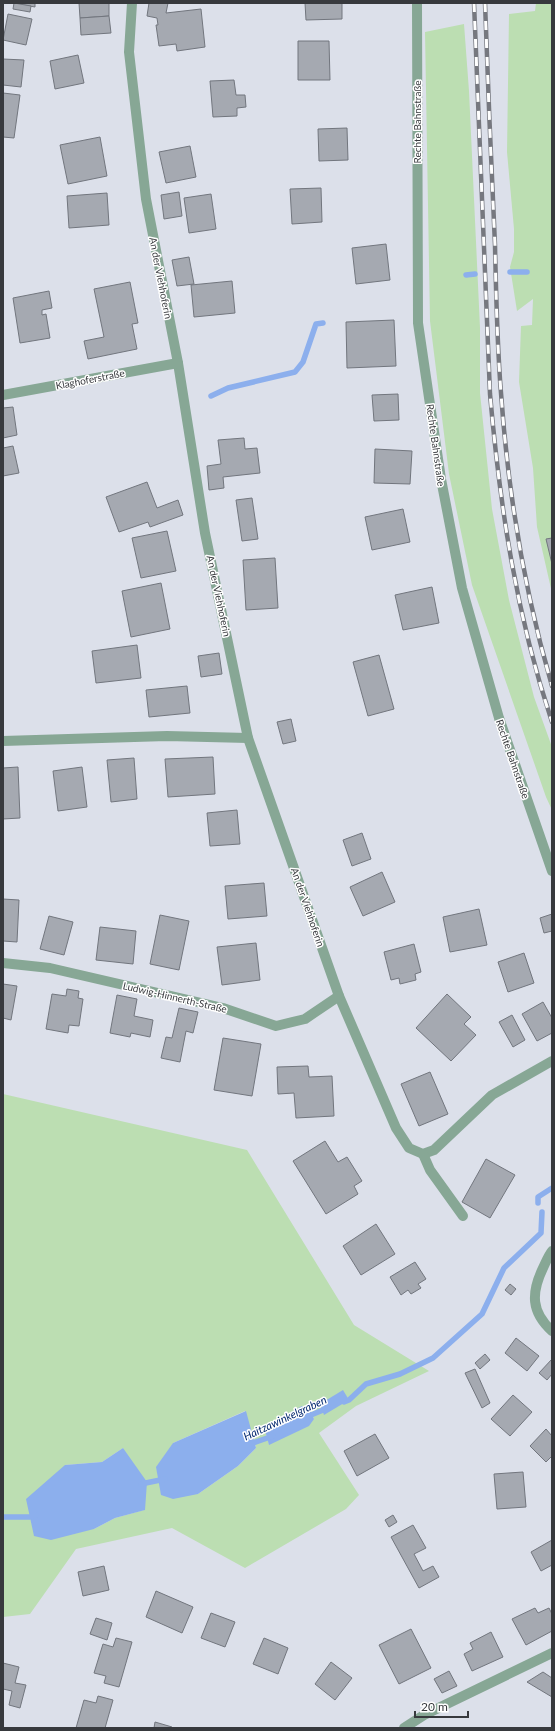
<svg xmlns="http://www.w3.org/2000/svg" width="555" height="1731" viewBox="0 0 555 1731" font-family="Lato,sans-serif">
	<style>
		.green { fill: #bcdeb2; fill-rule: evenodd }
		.water { fill: #8cafed }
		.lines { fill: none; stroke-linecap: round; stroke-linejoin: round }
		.stream { stroke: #8cafed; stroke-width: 5.5 }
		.building { fill: #a5a9b1; stroke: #72767e }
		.minor { stroke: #87a795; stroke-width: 10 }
		.rail-casing { stroke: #76787f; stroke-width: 4.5 }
		.rail { stroke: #fff; stroke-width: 3; stroke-dasharray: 9; stroke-linecap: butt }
		.labels { text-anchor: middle; stroke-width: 3; stroke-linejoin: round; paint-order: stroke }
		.street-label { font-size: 10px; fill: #37393d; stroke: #fff }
		.water-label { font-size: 11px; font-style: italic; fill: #04296f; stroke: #fff }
	</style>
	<rect width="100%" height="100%" fill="#dce0ea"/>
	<!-- green -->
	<g class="green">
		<path d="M536,3H552V593L537,527L533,468L519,382L521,326L532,325L533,299L517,311L510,267L514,252V229L507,152L509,14L535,11Z"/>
		<path d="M464,24L469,91L480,328V393L492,509L509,600L534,697L552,747V810L546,797L472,585L449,474L430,321L425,32Z"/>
		<path d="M3,1094L247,1150L354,1325L429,1371L356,1406L319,1433L359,1495L346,1509L245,1568L172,1528L76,1549L30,1614L3,1617V1520L4,1517L3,1514ZM309,1408L314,1419L269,1444L264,1428ZM245,1411L256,1448L238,1466L198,1494L173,1443ZM123,1448L144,1510L115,1518L94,1529L65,1465L102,1462Z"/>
	</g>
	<!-- water -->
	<g class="water">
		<path d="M343,1390L349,1400L324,1415L320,1404Z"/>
		<path d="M302,1406L309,1408L314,1419L309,1426L269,1445L264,1427Z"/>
		<path d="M246,1411L256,1448L238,1466L198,1494L173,1499L161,1495L156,1467L173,1443Z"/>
		<path d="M123,1448L147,1482L145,1510L115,1518L94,1529L51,1540L34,1536L26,1499L65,1465L102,1462Z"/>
	</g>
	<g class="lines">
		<!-- stream -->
		<g class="stream">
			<path d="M510,272H527"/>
			<path d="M466,275L475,274"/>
			<path d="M211,396L228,388L295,372L303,362L316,324L323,323"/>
			<path d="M538,1203V1197L552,1188"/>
			<path d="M344,1402L349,1400L366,1384L400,1374L433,1358L482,1314L504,1268L541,1233L542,1212"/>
			<path d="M306,1417L328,1408"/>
			<path d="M247,1445L273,1436"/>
			<path d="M141,1484L165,1479"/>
			<path d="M3,1517H30L36,1515"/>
		</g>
	</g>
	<!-- building -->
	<g class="building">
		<path d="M13,3H35V7Z"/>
		<path d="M14,3L31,6L30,12L13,9Z"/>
		<path d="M79,3H109V16L80,18Z"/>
		<path d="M149,3H168L166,13L201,9L205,47L177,51L176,44L159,46L156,25H158L157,18L147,16Z"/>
		<path d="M305,3H342V19L306,20Z"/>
		<path d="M8,14L32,19L26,45L3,40Z"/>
		<path d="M109,16L111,33L81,35L80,18Z"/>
		<path d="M298,41H329L330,80H298Z"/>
		<path d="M78,55L84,83L55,89L50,61Z"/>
		<path d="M3,59L24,60L21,87L3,85Z"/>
		<path d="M234,80L236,95H245L246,107L237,108V116L213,117L210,81Z"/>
		<path d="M3,93L20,95L14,138L3,137Z"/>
		<path d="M347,128L348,160L319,161L318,129Z"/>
		<path d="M100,137L107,176L68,184L60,145Z"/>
		<path d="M190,146L196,177L166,183L159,152Z"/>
		<path d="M321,188L322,222L292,224L290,189Z"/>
		<path d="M179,192L182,216L164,219L161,195Z"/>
		<path d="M107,193L109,225L69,228L67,196Z"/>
		<path d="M211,194L216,229L189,233L184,198Z"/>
		<path d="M386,244L390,280L356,284L352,248Z"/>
		<path d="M189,257L194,284L177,286L172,260Z"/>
		<path d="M232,281L235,313L194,317L191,285Z"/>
		<path d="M130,282L138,323L132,324L137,349L88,359L84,341L104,337L94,289Z"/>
		<path d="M49,291L52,308L42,310V315L46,314L50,338L20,343L13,298Z"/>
		<path d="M394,320L396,366L347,368L346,322Z"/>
		<path d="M398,394L399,420L374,421L372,395Z"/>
		<path d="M13,407L17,435L3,438V408Z"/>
		<path d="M244,438L245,449L257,448L260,473L223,477L224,488L209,490L207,466L221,464L218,440Z"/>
		<path d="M13,446L19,473L3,476V448Z"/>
		<path d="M375,449L412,451L410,484L374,483Z"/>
		<path d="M147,482L157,508L178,500L183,515L150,527L148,522L119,532L106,497Z"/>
		<path d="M252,498L258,539L242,541L236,500Z"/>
		<path d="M403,509L410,542L372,550L365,517Z"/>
		<path d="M167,531L176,571L141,578L132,538Z"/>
		<path d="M552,538V564L546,539Z"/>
		<path d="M275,558L278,608L246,610L243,560Z"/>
		<path d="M161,583L170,629L131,637L122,591Z"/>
		<path d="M432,587L439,623L403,630L395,595Z"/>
		<path d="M137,645L141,678L96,683L92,651Z"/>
		<path d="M219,653L222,674L201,677L198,656Z"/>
		<path d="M379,655L394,709L368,716L353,662Z"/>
		<path d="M187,686L190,713L149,717L146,690Z"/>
		<path d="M291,719L296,741L283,744L277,722Z"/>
		<path d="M213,757L215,794L168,797L165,759Z"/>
		<path d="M134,758L137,799L111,802L107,760Z"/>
		<path d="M18,767L20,818L3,819V768Z"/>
		<path d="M82,767L87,807L58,811L53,771Z"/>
		<path d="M237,810L240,844L210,846L207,813Z"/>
		<path d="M362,833L371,859L352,866L343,840Z"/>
		<path d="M382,872L395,902L363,916L350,887Z"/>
		<path d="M264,883L267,916L228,919L225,886Z"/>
		<path d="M3,899L19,900L17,942L3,941Z"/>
		<path d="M479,909L487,945L450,952L443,917Z"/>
		<path d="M552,914V931L544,933L540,918Z"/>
		<path d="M160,915L189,921L179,970L150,964Z"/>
		<path d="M49,916L73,922L64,955L40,949Z"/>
		<path d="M100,927L136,931L133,964L96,960Z"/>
		<path d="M256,943L260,980L222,985L217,947Z"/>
		<path d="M414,944L421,972L415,974L416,980L400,984L399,978L391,980L384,952Z"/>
		<path d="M524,953L534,983L508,992L498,962Z"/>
		<path d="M3,984L17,986L11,1020L3,1018Z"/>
		<path d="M67,989L79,991L78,998L83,999L79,1026L69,1025L68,1033L46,1029L52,994L66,996Z"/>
		<path d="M447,994L471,1017L464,1024L476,1035L451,1061L416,1028Z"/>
		<path d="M117,995L137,999L134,1016L153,1020L150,1037L131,1033L130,1037L110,1033Z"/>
		<path d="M543,1002L552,1018V1033L537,1041L522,1014Z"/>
		<path d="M179,1008L198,1012L193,1033L186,1031L180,1062L161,1058L166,1037L172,1038Z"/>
		<path d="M512,1015L525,1040L513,1047L499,1022Z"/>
		<path d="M223,1038L261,1044L252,1096L214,1090Z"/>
		<path d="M308,1066L309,1077L332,1076L334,1116L296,1118L294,1093L278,1094L277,1067Z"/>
		<path d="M430,1072L448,1114L419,1126L401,1084Z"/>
		<path d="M325,1141L338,1162L347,1157L362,1181L354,1186L358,1194L326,1214L293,1161Z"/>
		<path d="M486,1159L515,1175L490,1218L462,1202Z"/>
		<path d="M376,1224L395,1254L361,1275L343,1246Z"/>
		<path d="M415,1262L426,1279L418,1284L421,1288L411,1294L408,1290L401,1295L390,1277Z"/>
		<path d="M510,1284L516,1289L511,1295L505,1290Z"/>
		<path d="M516,1338L539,1356L527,1371L505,1353Z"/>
		<path d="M485,1354L490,1360L480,1369L475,1363Z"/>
		<path d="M552,1359V1374L547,1380L539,1373Z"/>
		<path d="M475,1369L490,1403L482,1408L465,1373Z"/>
		<path d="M513,1395L532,1412L510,1436L491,1419Z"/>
		<path d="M546,1429L552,1436V1456L546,1462L530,1446Z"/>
		<path d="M375,1434L389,1458L357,1476L344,1451Z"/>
		<path d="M523,1472L526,1507L497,1509L494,1474Z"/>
		<path d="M393,1515L397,1522L389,1527L385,1520Z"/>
		<path d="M413,1525L426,1548L414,1554L423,1571L433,1566L439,1577L419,1588L391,1537Z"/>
		<path d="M552,1540V1565L541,1571L531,1552Z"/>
		<path d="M104,1566L109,1590L83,1596L78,1572Z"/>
		<path d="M156,1591L193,1607L182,1633L146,1617Z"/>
		<path d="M535,1608L538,1613L549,1608L552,1614V1631L526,1645L512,1619Z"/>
		<path d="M211,1613L235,1622L225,1647L201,1638Z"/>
		<path d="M96,1618L112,1623L107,1640L90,1634Z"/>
		<path d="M411,1629L431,1668L399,1684L379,1645Z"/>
		<path d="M491,1632L503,1657L472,1671L464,1654L473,1649L470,1643Z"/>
		<path d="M116,1638L132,1642L119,1687L104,1683L106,1676L94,1673L103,1644L113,1647Z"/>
		<path d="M264,1638L288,1648L278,1674L253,1664Z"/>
		<path d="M331,1662L352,1678L335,1700L315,1684Z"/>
		<path d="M3,1663L19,1667L15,1683L26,1685L20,1708L9,1705L12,1691L3,1689Z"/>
		<path d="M449,1671L457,1686L442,1693L434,1679Z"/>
		<path d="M543,1672L552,1678V1697L527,1682Z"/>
		<path d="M98,1696L113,1700L105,1728H76L84,1700L96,1703Z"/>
		<path d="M155,1722L172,1727V1728H154Z"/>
	</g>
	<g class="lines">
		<!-- minor -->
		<g class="minor">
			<path d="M132,3L129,52L146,199L178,363L205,533L248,738L339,996L396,1128L409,1148L423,1154L434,1150L492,1095L552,1061"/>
			<path d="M417,3L418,323L441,479L462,588L499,718L552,871"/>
			<path d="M3,395L178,363"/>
			<path d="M3,741L167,736L248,738"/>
			<path d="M3,963L50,968L223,1008L276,1026L305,1019L339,996"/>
			<path d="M423,1154L430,1170L463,1216"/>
			<path d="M552,1251C548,1256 546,1262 543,1268C531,1293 531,1312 552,1331"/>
			<path d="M404,1728L424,1715L552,1653"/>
		</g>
		<!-- rail casing -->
		<g class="rail-casing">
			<g id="rail">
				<path d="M474,3L490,394C500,507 516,614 552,722"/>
				<path d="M485,3C488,84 491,164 495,245C496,294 497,344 501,393C508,493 524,590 552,686"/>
			</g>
		</g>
		<!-- rail -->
		<use href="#rail" class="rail"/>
	</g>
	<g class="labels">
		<!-- street labels -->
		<g class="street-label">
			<text transform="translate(417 122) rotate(-90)" y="4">Rechte Bahnstraße</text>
			<text transform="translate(161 278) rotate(79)" y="4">An der Viehhoferin</text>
			<text transform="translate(90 379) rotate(-11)" y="4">Klaghoferstraße</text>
			<text transform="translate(436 445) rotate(82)" y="4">Rechte Bahnstraße</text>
			<text transform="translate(219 596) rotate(78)" y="4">An der Viehhoferin</text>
			<text transform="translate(513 759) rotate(71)" y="4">Rechte Bahnstraße</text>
			<text transform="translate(308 907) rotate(71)" y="4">An der Viehhoferin</text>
			<text transform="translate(175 997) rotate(13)" y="4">Ludwig-Hinnerth-Straße</text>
		</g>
		<!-- water labels -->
		<g class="water-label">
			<text transform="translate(285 1418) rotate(-25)" y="4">Haitzawinkelgraben</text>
		</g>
	</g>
	<!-- border -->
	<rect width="555" height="1731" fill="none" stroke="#37393d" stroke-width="8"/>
	<!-- scale -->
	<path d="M415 1711v6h53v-6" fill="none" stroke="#37393d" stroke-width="2"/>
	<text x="421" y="1711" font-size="12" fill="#37393d" stroke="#ffffff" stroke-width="3" paint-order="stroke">20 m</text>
</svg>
